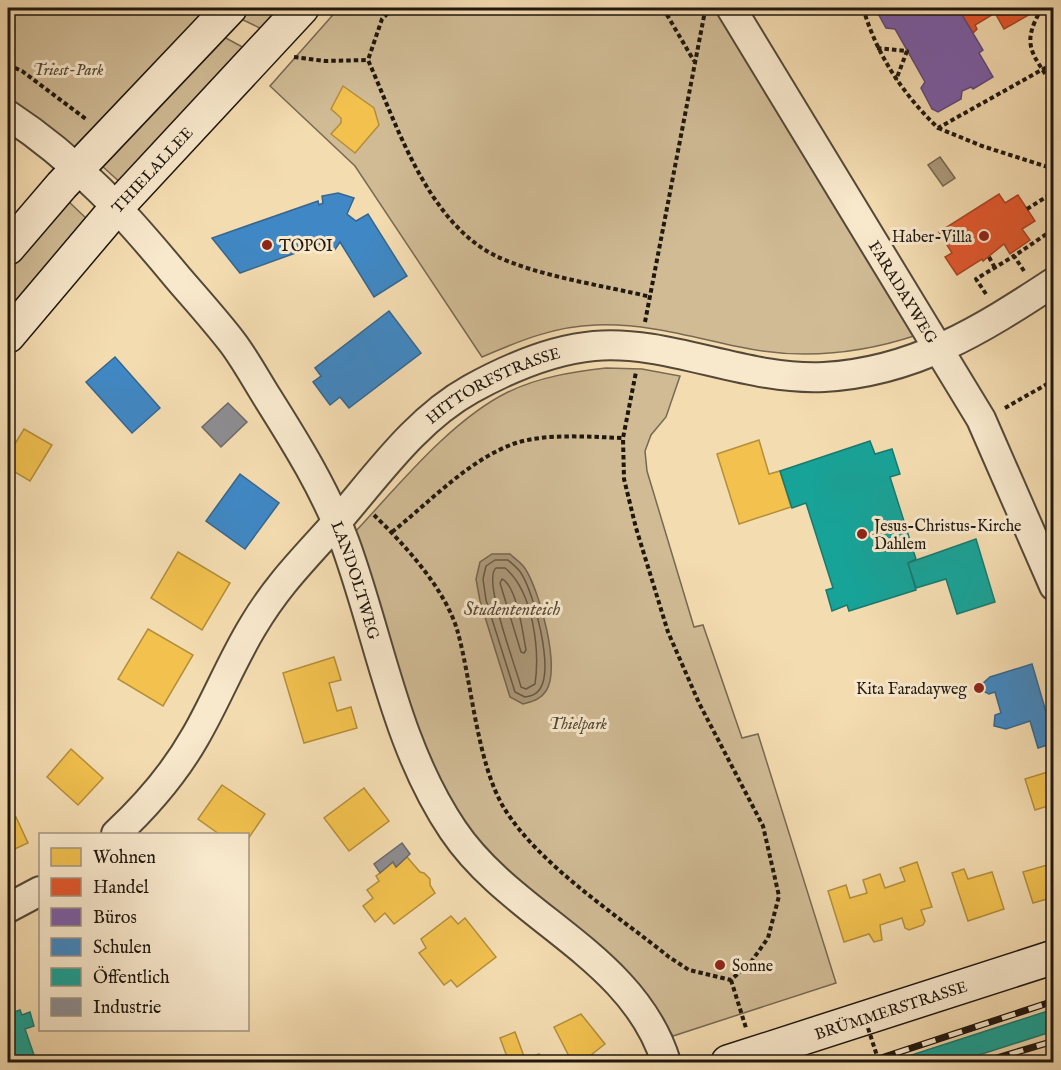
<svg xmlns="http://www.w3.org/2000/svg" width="1061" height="1070" viewBox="0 0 1061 1070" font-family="'IM FELL English',serif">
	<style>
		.green { fill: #d0bb95; stroke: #786952; stroke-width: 1.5 }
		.water { fill: #ac997a; stroke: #74654f; stroke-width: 1.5 }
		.homes { fill: #f2c14e; stroke: #b38e3b; stroke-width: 1.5 }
		.shops { fill: #e4572e; stroke: #a94424; stroke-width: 1.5 }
		.offices { fill: #7b5ea7; stroke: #5f4979; stroke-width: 1.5 }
		.schools { fill: #3f88c5; stroke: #35668e; stroke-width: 1.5 }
		.public { fill: #17a398; stroke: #19796f; stroke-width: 1.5 }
		.industry { fill: #8d8d92; stroke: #6c6a6a; stroke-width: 1.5 }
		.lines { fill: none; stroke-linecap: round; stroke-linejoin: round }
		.shore { stroke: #665844; stroke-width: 1.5 }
		.minor-casing { stroke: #544837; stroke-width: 32 }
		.secondary-casing { stroke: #1f170e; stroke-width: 36 }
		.path { stroke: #1f170e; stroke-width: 4; stroke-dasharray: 4.5 3; stroke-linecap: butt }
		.minor { stroke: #f8e8cc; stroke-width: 28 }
		.secondary { stroke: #f8e8cc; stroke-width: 33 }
		.rail-casing { stroke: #1f170e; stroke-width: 7 }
		.rail { stroke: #f8e8cc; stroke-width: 4.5; stroke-dasharray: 14; stroke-linecap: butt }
		.path-bridge { stroke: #1f170e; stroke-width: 4; stroke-dasharray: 4.5 3; stroke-linecap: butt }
		.poi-dot { fill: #8f2418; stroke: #f8e8cc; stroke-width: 2 }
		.labels { text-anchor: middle; stroke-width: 6; stroke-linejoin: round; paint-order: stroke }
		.park-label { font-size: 16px; font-style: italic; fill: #544836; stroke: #f8e8cc }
		.street-label { font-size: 16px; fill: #1f170e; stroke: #f8e8cc }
		.poi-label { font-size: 16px; fill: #1f170e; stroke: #f8e8cc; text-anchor: start }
		.water-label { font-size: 18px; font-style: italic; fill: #574b39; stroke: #f8e8cc }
	</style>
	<rect width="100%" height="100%" fill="#f4dcb1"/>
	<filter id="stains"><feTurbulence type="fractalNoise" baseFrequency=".00333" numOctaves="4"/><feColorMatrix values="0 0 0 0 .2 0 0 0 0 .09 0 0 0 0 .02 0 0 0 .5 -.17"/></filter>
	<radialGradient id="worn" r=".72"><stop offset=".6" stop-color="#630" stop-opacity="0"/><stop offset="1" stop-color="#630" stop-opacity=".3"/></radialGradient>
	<!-- green -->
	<g class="green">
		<path d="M8,8H212L73,150L8,109Z"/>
		<path d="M251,8H287L266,31L241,19Z"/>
		<path d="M339,8H719L917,335C860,354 800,360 740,347C692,337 646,323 596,325C555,326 519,341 482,357L355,166L270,86Z"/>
		<path d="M224,37L248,50L123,185L102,166Z"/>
		<path d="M67,200L88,220L8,315V272Z"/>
		<path d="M606,368L642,369L680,376L666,417L651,435L645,451L647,471L694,627L703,625L742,738L758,734L836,983L673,1036L661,1020L487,854L448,800L421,742L355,532C398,486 451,420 508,392C539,377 572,372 606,368Z"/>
	</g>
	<!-- water -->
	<g class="water">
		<path d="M940,157L955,178L943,186L928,165Z"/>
		<path d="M492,554H510C515,559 523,564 526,570C540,593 561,668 546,691C540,700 533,701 523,704L510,697L480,601L476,579L480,562Z"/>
	</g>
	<!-- homes -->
	<g class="homes">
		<path d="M343,86L374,108L379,125L355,153L331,134L341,123V118L331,109Z"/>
		<path d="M24,429L52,445L30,481L10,469L8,473V455Z"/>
		<path d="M759,440L769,474L780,471L791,507L739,524L717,454Z"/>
		<path d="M178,552L230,583L202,630L151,598Z"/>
		<path d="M148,629L193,655L163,706L118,679Z"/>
		<path d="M334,657L341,680L329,683L337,711L351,707L357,728L304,743L283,673Z"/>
		<path d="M71,749L103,778L78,805L47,777Z"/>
		<path d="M1054,770V804L1035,810L1025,779Z"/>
		<path d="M222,785L265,814L248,839V834H219L198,819Z"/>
		<path d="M364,788L389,821L349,851L324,818Z"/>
		<path d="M16,817L28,843L8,852V821Z"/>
		<path d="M407,857L420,872L424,873L430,879V885L435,893L394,924L385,913L375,922L363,906L373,898L367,890L379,881L376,876L380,873L393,862L396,867Z"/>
		<path d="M917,862L932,907L921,910L925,921L923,925L909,930L905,928L902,918L880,925L882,940L874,942L869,934L844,942L828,891L846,885L850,898L867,893L863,880L880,874L885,888L905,881L900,868Z"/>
		<path d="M1054,863V897L1033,903L1023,872Z"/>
		<path d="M964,869L968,879L992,872L1004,909L968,921L952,873Z"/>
		<path d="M451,916L458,924L465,918L496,957L457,987L451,980L444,985L419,953L426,948L421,939Z"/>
		<path d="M581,1014L605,1044L582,1062H572L554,1027Z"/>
		<path d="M515,1032L525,1059L539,1054L542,1062H509L500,1038Z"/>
	</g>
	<!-- shops -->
	<g class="shops">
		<path d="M965,8L967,13L976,8H1041L1004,29L995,13L975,25L977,29L973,33L959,11Z"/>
		<path d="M999,194L1005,203L1018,195L1035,221L1022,229L1030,240L1010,254L1004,244L983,261L982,259L957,275L945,257L952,253L939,232Z"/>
	</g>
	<!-- offices -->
	<g class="offices">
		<path d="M875,8H958L983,50L979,53L993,77L973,89L971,87L962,91L961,99L938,112L932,109L921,88L925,82L895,29L886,28Z"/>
		<path d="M1043,8H1054V26Z"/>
	</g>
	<!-- schools -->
	<g class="schools">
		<path d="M338,193L354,198L347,214L356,221L368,214L407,276L374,297L340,242L334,251L328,248L329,241L240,273L212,238L318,201L319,205L323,203L322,196Z"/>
		<path d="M389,311L421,353L349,408L340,397L330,405L313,382L321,376L315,368Z"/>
		<path d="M115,357L160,408L132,433L86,382Z"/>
		<path d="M240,474L279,503L245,549L206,521Z"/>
		<path d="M1032,664L1054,739V743L1038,748L1030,721L1006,729L994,726L995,715L1001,713L995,692L989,694L983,691L981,685L990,677Z"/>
	</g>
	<!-- public -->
	<g class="public">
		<path d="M870,441L875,454L892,449L900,474L890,477L916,559L908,563L916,590L849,611L847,605L832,611L826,590L833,588L806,503L792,508L780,471Z"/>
		<path d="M976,539L995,602L957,614L946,579L916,588L908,563Z"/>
		<path d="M1054,1009V1031L957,1062H890Z"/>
		<path d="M20,1010L22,1015L30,1012L34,1026L25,1029L34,1055L8,1062V1014Z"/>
	</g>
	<!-- industry -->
	<g class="industry">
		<path d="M228,403L247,422L221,447L202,427Z"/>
		<path d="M402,843L410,854L396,867L393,862L380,873L374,864Z"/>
	</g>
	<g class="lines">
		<!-- shore -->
		<g class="shore">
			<path d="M495,560H508C512,564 518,568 521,573C534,593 554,668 540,689C536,695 531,696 525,697L515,692L486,600L483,579L486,566Z"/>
			<path d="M496,568H505C533,591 540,650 535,684L526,689L521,687C516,667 482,579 496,568Z"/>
			<path d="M502,579C517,586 523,634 526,650L524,653L521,652L500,583Z"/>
		</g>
		<!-- minor casing -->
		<g class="minor-casing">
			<g id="minor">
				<path id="s1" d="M731,8L981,419L1054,586"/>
				<path id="s2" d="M8,115C78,161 125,214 178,278C196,299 215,320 232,342C245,359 255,378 267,397C296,443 326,491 345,543C380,639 395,744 453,830C512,918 633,955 666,1062"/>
				<path id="s3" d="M116,834C147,805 174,774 195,737C216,701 231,662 253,626C278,584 304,559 335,524C376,477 415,420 471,389C509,368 550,350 594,346C667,339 746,381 824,377C914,372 981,330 1054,282"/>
				<path d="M8,908L40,891"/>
			</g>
		</g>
		<!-- secondary casing -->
		<g class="secondary-casing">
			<g id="secondary">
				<path d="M8,248L62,185L230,8"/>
				<path id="s4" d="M8,336L118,206L302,8"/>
				<path id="s5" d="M728,1062L1054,957"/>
			</g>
		</g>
		<!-- path -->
		<g class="path">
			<path d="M393,8L382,19L368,60C397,125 427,222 496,256C537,276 606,286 651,297"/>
			<path d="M663,8L694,61"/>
			<path d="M863,8C877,55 902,93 938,128L1054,63"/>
			<path d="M1042,8C1020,45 1032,53 1054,87"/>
			<path d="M877,48L907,51L896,80"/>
			<path d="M294,57L325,61L368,60"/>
			<path d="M8,65L22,71L86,119"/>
			<path d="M938,128L982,146L1054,169"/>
			<path d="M1027,209L1054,192"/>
			<path d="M989,257L995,268"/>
			<path d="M1024,271L1014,256L1054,229"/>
			<path d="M986,294L976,279L1014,256"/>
			<path d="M645,322L705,11"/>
			<path d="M1005,408L1054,380"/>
			<path d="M374,515C405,545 447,591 458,633C472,684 477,763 504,808C539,865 617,915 669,957L689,970L731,980L751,962L768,938L779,896L763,826L699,703L668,632L636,528L624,479L623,438L636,372"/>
			<path d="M392,532C430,502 469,459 516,443C547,433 591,437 623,438"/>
			<path d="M731,980L746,1028"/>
		</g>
		<!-- minor -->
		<use href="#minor" class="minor"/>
		<!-- secondary -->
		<use href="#secondary" class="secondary"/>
		<!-- rail casing -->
		<g class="rail-casing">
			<g id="rail">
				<path d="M869,1062L1054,1001"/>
				<path d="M983,1062L1054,1041"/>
			</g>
		</g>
		<!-- rail -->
		<use href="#rail" class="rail"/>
		<!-- path-bridge -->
		<path class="path-bridge" d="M868,1028L879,1062"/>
	</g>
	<!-- markers -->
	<g class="poi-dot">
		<circle cx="984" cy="236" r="6"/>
		<circle cx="267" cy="245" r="6"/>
		<circle cx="862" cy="534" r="6"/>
		<circle cx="979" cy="688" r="6"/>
		<circle cx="720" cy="965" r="6"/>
	</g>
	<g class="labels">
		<!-- park labels -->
		<g class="park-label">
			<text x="68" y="75">Triest-Park</text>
			<text x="578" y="729">Thielpark</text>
		</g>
		<!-- street labels -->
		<g class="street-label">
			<text dy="6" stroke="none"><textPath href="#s4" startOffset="220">THIELALLEE</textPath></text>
			<text dy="6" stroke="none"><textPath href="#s1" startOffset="332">FARADAYWEG</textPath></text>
			<text dy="6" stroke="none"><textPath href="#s3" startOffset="596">HITTORFSTRASSE</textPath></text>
			<text dy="6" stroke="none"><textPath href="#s2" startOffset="590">LANDOLTWEG</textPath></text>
			<text dy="6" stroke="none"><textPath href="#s5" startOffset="171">BRÜMMERSTRASSE</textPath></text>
		</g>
		<!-- poi labels -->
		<g class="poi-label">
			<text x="972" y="242" text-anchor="end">Haber-Villa</text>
			<text x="279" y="251">TOPOI</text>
			<text x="874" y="531">Jesus-Christus-Kirche<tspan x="874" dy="18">Dahlem</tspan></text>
			<text x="967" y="694" text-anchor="end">Kita Faradayweg</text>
			<text x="732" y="971">Sonne</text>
		</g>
		<!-- water labels -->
		<g class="water-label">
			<text x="512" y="615">Studententeich</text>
		</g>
	</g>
	<!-- margin -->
	<rect width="1061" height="1070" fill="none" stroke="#f4dcb1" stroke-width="30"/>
	<rect x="9" y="9" width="1043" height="1052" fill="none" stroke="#1f170e" stroke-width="3"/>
	<rect x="15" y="15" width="1031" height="1040" fill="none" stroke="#1f170e" stroke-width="1.5"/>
	<!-- legend -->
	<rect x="39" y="833" width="210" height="198" fill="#f8e8cc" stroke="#a19480" stroke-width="1.5"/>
	<rect x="51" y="848" width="30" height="18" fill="#f2c14e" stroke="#a19480" stroke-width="1.5"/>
	<text x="93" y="863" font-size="18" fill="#1f170e">Wohnen</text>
	<rect x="51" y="878" width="30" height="18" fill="#e4572e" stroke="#a19480" stroke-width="1.5"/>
	<text x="93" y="893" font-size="18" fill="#1f170e">Handel</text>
	<rect x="51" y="908" width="30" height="18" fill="#7b5ea7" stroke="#a19480" stroke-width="1.5"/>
	<text x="93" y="923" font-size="18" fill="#1f170e">Büros</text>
	<rect x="51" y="938" width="30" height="18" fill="#3f88c5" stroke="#a19480" stroke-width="1.5"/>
	<text x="93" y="953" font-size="18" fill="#1f170e">Schulen</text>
	<rect x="51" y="968" width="30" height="18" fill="#17a398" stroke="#a19480" stroke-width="1.5"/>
	<text x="93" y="983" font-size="18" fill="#1f170e">Öffentlich</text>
	<rect x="51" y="998" width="30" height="18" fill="#8d8d92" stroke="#a19480" stroke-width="1.5"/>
	<text x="93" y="1013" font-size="18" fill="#1f170e">Industrie</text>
	<rect width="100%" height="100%" filter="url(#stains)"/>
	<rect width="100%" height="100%" fill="url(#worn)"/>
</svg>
